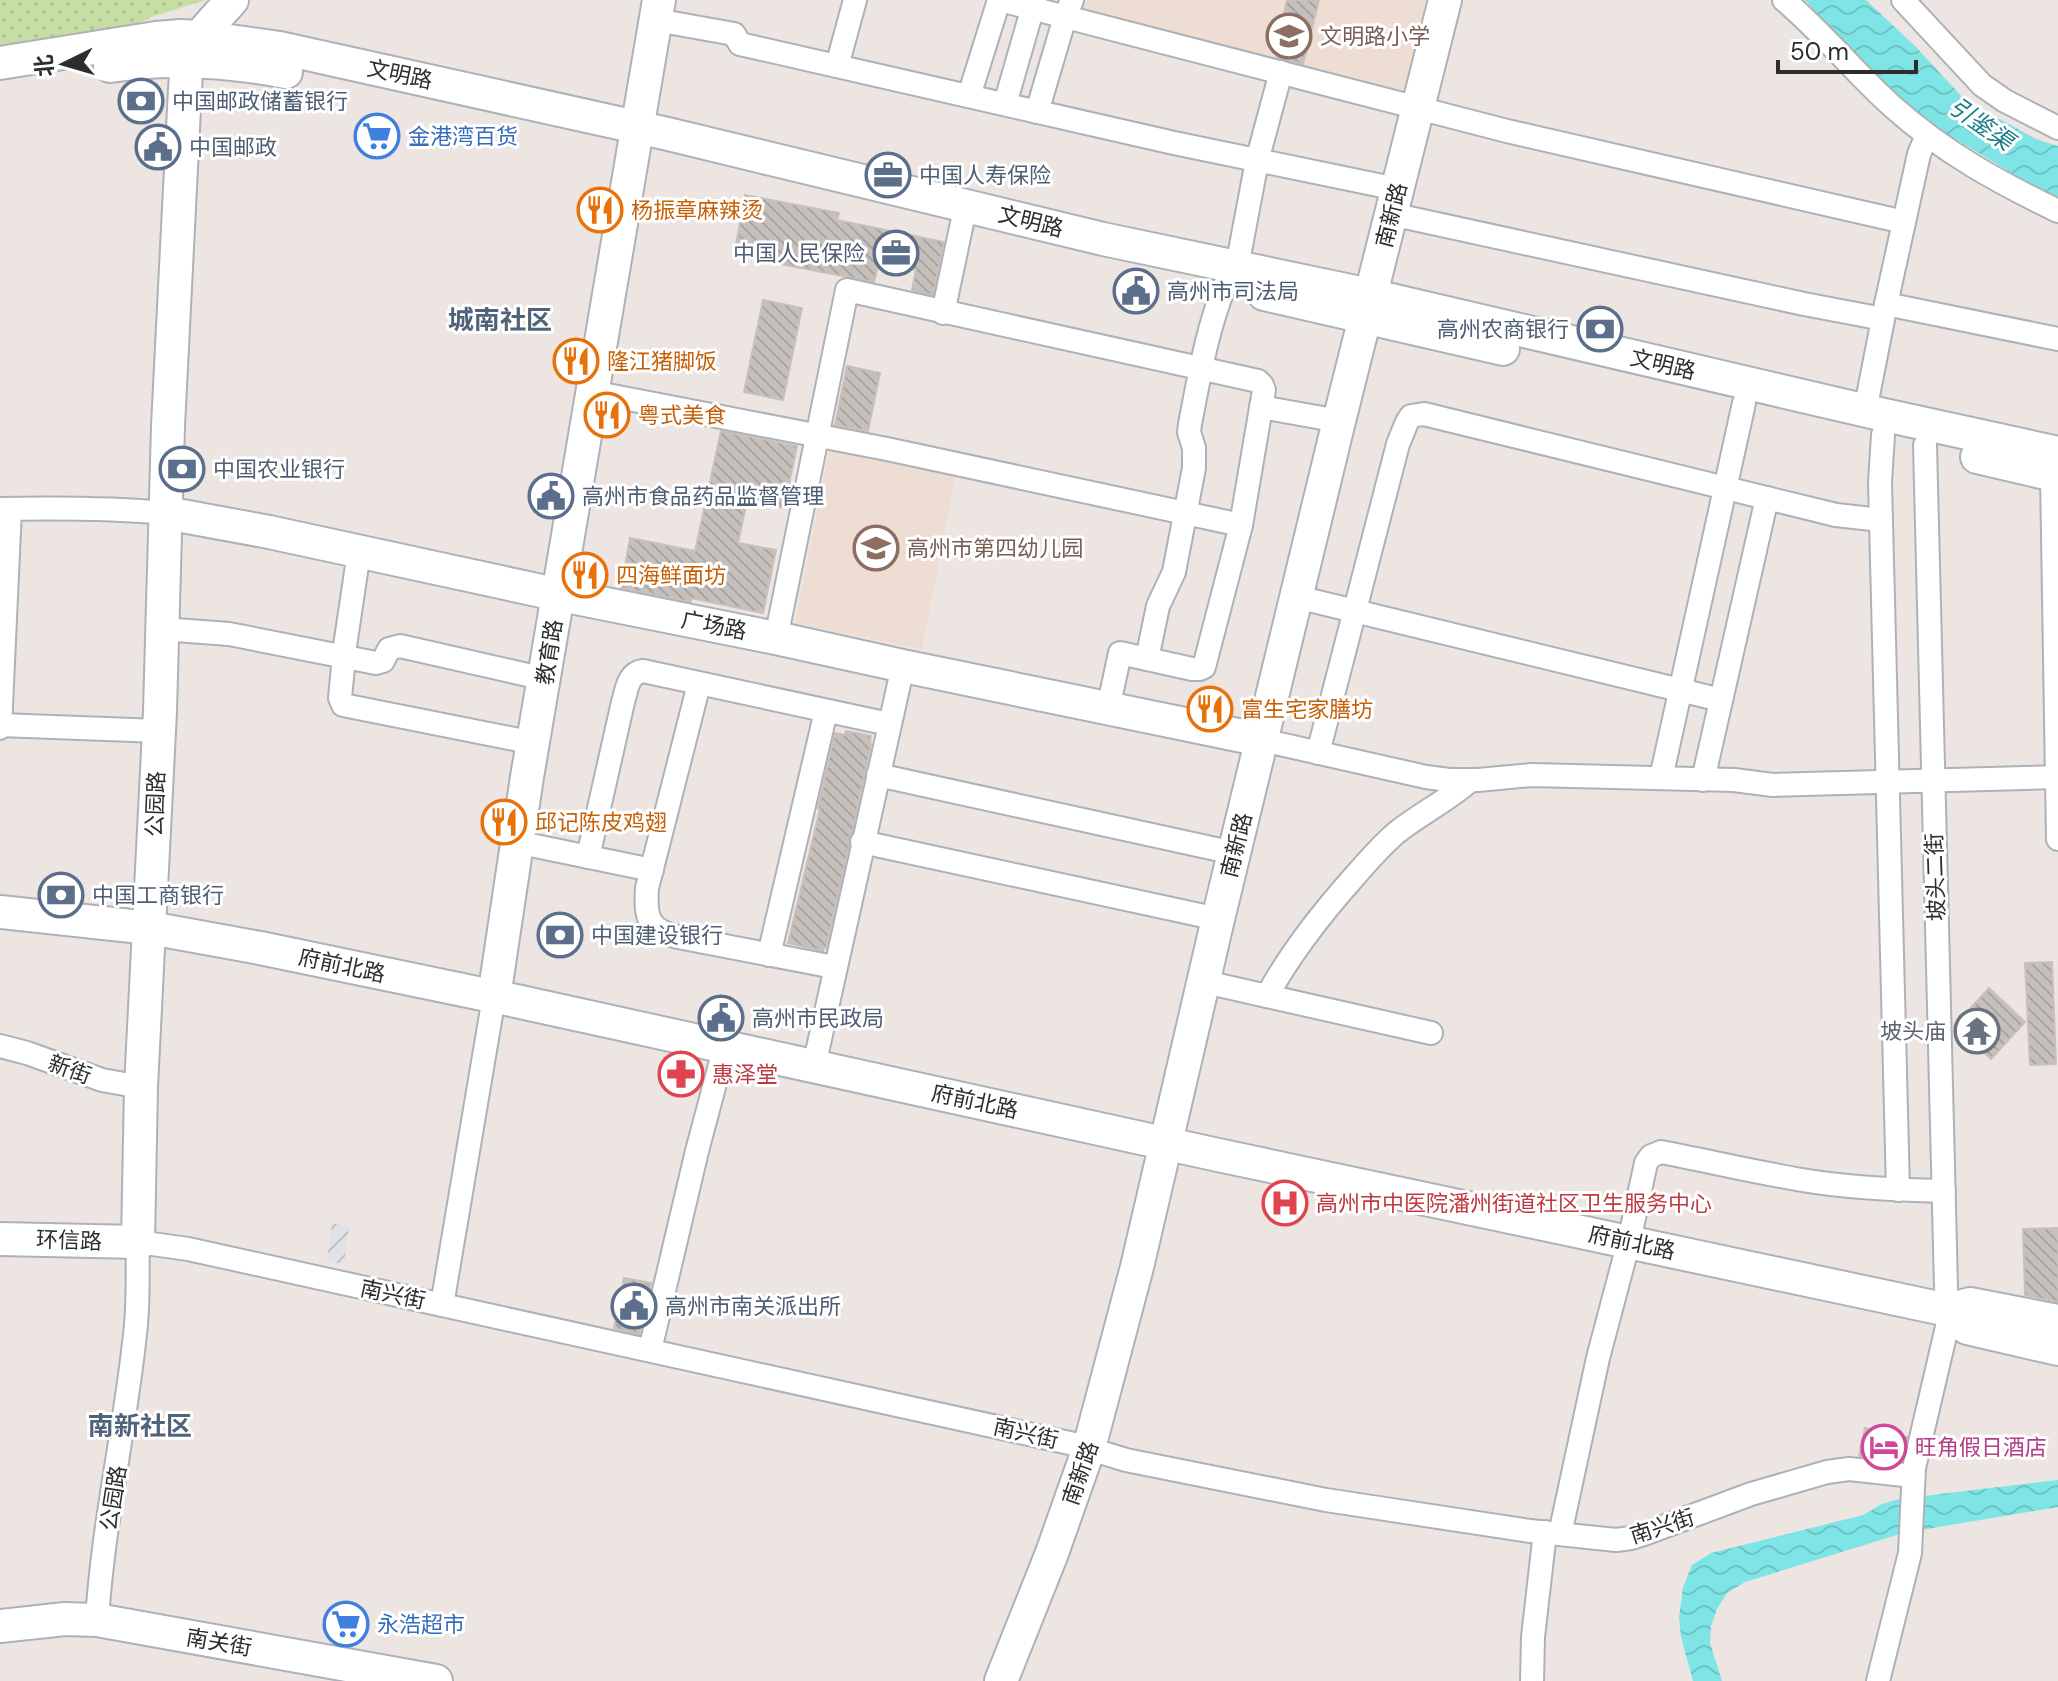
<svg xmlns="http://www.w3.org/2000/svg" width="2058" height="1681" viewBox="0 0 2058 1681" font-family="'DM Sans','Noto Sans SC',sans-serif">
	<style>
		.industrial { fill: url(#industrial-furrows) }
		.education { fill: #edddd2 }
		.park { fill: url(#park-dots) }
		.water { fill: url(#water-waves) }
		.building { fill: url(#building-back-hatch); stroke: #c9c0ba; stroke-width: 2 }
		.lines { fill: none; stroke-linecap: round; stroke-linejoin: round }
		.street-casing { stroke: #adb2b8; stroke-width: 26 }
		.secondary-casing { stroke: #adb2b8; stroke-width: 36 }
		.street { stroke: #fff; stroke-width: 22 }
		.secondary { stroke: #fff; stroke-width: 32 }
		.labels { text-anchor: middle; stroke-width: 6; stroke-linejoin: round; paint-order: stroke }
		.education-label { font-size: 22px; fill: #785e54; stroke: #fff; text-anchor: start }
		.street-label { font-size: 22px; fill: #2d2d2d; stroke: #fff }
		.service-label { font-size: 22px; fill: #4e5e75; stroke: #fff; text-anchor: start }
		.shop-label { font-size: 22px; fill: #366cbe; stroke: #fff; text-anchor: start }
		.food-label { font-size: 22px; fill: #c56008; stroke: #fff; text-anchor: start }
		.worship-label { font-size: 22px; fill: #5b616d; stroke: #fff; text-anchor: end }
		.health-label { font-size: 22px; fill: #be3a42; stroke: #fff; text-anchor: start }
		.hotel-label { font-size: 22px; fill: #b23c85; stroke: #fff; text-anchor: start }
		.water-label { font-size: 24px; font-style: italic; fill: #197e87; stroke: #fff }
		.quarter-label { font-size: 26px; font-weight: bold; fill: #51637a; stroke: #fff }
	</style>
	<defs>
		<pattern id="industrial-furrows" width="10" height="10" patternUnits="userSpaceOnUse" patternTransform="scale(2)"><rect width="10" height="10" fill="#e1e1e7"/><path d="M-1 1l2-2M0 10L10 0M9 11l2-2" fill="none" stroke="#c1c1c6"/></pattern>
		<pattern id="park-dots" width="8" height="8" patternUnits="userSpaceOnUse" patternTransform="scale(2)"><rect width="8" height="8" fill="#c6dea3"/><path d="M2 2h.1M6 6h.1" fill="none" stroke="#aabf8d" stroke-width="1.8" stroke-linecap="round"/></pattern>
		<pattern id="water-waves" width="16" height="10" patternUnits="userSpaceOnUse" patternTransform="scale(2)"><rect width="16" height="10" fill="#7ee4e5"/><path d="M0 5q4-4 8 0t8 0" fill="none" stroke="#6dc4c5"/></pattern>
		<pattern id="building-back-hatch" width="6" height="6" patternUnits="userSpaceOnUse" patternTransform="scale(2)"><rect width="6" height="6" fill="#c6c0bc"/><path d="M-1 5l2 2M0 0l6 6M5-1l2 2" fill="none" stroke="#aaa5a2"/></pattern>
	</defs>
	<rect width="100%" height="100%" fill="#ede5e1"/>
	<!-- industrial -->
	<path class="industrial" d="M332,1223L349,1226L344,1264L327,1261Z"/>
	<!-- education -->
	<g class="education">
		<path d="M1085,0H1426L1402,98L1081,13Z"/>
		<path d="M830,448L956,473L922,649L795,623Z"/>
	</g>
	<!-- park -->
	<path class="park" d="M0,0H206L154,16L121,32L0,50Z"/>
	<!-- water -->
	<g class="water">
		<path d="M1805,0H1866L1914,45L1965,100L2036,139L2058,146V199L2038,189L1911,112L1868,70Z"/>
		<path d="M2058,1480V1507L1903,1533L1745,1582L1727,1593L1717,1609L1711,1626L1710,1643L1722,1681H1693L1681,1637L1679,1617L1683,1587L1692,1565L1711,1553L1863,1515L1882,1504L1899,1499Z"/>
	</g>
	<!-- building -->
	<g class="building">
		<path d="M1287,0H1319L1303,64L1277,57L1280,43L1277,42Z"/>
		<path d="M745,195L839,213L837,220L944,242L933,295L912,290L916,270L879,262L874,282L734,255Z"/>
		<path d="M763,300L802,308L783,400L744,392Z"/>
		<path d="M847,366L880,373L868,431L835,425Z"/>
		<path d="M721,431L797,446L784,508L747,500L738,543L776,550L763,613L691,598V602L621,588L630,538L695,551Z"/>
		<path d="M846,731L871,736L870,743L871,744L852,833L849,838V846L826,948L824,947L823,951L788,943L820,809L818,808L835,733L845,735Z"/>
		<path d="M2052,962L2056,1064L2030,1065L2025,963Z"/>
		<path d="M1989,988L2025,1022L1991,1059L1955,1025Z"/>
		<path d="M2058,1228V1302L2025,1295L2023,1229Z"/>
		<path d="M624,1278L651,1283L639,1334L614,1328Z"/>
		<path d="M1865,1428L1907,1437L1901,1461L1859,1456Z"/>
	</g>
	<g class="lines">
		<!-- street casing -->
		<g class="street-casing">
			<g id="street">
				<path d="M1000,0L1507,131L1904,222"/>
				<path d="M1784,0C1823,33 1855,73 1893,107C1945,153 1996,181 2058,211"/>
				<path d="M1903,0L1982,85L2005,101L2058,128"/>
				<path d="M656,20L734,34L740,44L1174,143L1397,189"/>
				<path d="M837,66L855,0"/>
				<path d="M969,96L999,0"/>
				<path d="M1005,104L1035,0"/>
				<path d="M1037,112L1065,17L1072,0"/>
				<path d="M1391,214L1804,304L1883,319"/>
				<path d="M1237,267L1257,161L1281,72"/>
				<path d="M1886,304L2058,339"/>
				<path d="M943,313L962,223"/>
				<path d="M592,392L887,449L1241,525"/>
				<path d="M1261,407L1339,421"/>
				<path d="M1865,411L1886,304L1919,154L1927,135"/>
				<path d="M1883,435L1880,482L1898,1190"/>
				<path d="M2052,474L2058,839"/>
				<path d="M0,509C56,508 111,508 166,513"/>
				<path d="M359,552L345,646L340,698L343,705L534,743"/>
				<path d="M1297,597L1721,700"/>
				<path d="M162,629L229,634L376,663L383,661L389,649L400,646L545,679"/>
				<path d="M776,638L847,290L1258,381L1262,385L1264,390L1241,525L1204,667L1200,669H1192L1120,653L1108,709"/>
				<path d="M1147,659L1158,606L1174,572L1194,468V448L1189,432L1190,424C1199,378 1207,329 1225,285"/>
				<path d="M699,684L647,888C645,918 648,930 678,937L834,967"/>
				<path d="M0,725L159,731"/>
				<path d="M0,728L10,509"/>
				<path d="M1262,740L1426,777L1449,780H1478L1532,775L1734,780L1773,785L2058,777"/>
				<path d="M1318,753L1398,444L1407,422L1411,416L1424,414L1836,515L1881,520"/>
				<path d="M878,775L1234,853"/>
				<path d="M1661,778L1744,403"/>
				<path d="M1703,780L1767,498"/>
				<path d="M516,842L652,870"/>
				<path d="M862,842L1218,919"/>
				<path d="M588,857L623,702C627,689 628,673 643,671L889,724"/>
				<path d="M769,955L826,711"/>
				<path d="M1205,982L1431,1033"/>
				<path d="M1267,996C1291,952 1321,914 1354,877C1367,862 1381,846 1396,833C1420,814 1448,800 1471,780"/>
				<path d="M0,1046L27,1053L102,1080L141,1087"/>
				<path d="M814,1066L903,666"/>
				<path d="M442,1305L494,997"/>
				<path d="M650,1350L697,1151L725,1046"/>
				<path d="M1560,1534L1598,1358L1629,1241L1646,1163L1651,1156L1661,1152C1708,1161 1755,1172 1802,1180C1849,1188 1896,1190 1944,1191"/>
				<path d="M97,1620C103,1524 125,1430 135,1334C139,1304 137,1273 138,1242L188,1249L1074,1444L1126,1460L1326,1500L1530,1531L1616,1540L1631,1538L1644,1534L1751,1494L1827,1472L1849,1469L1913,1476"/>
				<path d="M1532,1681L1533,1637L1545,1532"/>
				<path d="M1878,1681L1910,1553L1914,1468L1947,1327L1925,445"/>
			</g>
		</g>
		<!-- secondary casing -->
		<g class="secondary-casing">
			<g id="secondary">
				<path d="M0,63L156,38L181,36L201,37L280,48L668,134L1103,239L1370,295L1880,414L2058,453"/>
				<path d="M110,66C167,57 229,61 286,72"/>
				<path d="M1264,294L1503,349"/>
				<path d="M1977,457L2058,476"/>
				<path d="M166,513L269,532L546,592L776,638L903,666L1262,740"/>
				<path d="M0,912L150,928L260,948L516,1001L1218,1155L1948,1310L1970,1304L2058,1321"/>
				<path d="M494,997L527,777L659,0"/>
				<path d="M0,1239L138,1242L141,1087L160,711L168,426L185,89C186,81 185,71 187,63C193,38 216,19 232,0"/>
				<path d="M1948,1310L1967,1328L2058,1349"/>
				<path d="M0,1626L65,1619L97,1620L436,1681"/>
				<path d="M1001,1681L1052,1553L1089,1448L1137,1267L1218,919L1339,421L1445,0"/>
			</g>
		</g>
		<!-- street -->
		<use href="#street" class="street"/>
		<!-- secondary -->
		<use href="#secondary" class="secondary"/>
	</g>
	<!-- icons -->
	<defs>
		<g id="school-ring" transform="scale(2.3)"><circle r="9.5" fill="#fff" stroke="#8d6e63" stroke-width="1.5"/><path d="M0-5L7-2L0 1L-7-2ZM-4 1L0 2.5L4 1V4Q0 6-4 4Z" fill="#8d6e63"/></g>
		<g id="bank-ring" transform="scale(2.3)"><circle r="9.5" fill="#fff" stroke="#5c6f8a" stroke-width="1.5"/><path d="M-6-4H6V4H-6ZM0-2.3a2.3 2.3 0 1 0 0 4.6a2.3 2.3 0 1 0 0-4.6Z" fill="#5c6f8a"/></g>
		<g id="supermarket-ring" transform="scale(2.3)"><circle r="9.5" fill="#fff" stroke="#3f7fe0" stroke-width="1.5"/><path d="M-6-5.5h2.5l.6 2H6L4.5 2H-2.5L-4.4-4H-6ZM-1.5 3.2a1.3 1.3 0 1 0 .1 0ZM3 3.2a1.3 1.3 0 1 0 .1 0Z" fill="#3f7fe0"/></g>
		<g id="civic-ring" transform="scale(2.3)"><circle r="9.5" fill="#fff" stroke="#5c6f8a" stroke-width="1.5"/><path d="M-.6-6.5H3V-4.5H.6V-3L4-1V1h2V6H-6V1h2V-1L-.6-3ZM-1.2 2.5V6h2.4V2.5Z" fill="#5c6f8a"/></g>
		<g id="office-ring" transform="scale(2.3)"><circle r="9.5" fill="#fff" stroke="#5c6f8a" stroke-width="1.5"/><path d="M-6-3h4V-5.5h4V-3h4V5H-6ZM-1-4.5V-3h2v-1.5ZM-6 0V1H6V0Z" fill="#5c6f8a"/></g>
		<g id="restaurant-ring" transform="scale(2.3)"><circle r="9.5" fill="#fff" stroke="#e8710a" stroke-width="1.5"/><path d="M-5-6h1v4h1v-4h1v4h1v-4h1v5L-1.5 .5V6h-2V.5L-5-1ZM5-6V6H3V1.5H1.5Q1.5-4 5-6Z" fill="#e8710a"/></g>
		<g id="temple-ring" transform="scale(2.3)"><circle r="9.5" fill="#fff" stroke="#6b7280" stroke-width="1.5"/><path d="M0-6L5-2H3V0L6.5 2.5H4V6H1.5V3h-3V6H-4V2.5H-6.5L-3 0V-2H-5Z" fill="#6b7280"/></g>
		<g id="pharmacy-ring" transform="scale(2.3)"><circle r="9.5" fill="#fff" stroke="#e0444e" stroke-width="1.5"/><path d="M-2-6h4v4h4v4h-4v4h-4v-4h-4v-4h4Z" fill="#e0444e"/></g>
		<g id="hospital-ring" transform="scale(2.3)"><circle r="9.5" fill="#fff" stroke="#e0444e" stroke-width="1.5"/><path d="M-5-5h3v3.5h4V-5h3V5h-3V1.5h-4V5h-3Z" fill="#e0444e"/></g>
		<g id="hotel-ring" transform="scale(2.3)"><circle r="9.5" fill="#fff" stroke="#d1479c" stroke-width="1.5"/><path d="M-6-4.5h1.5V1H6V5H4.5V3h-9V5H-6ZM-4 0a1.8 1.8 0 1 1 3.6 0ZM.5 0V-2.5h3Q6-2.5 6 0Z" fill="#d1479c"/></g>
	</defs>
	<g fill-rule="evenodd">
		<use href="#school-ring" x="1289" y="36"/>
		<use href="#bank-ring" x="141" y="101"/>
		<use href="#supermarket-ring" x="377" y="136"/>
		<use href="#civic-ring" x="158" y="147"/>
		<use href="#office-ring" x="888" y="175"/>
		<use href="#restaurant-ring" x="600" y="210"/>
		<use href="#office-ring" x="896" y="253"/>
		<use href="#civic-ring" x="1136" y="291"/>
		<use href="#bank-ring" x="1600" y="329"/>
		<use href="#restaurant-ring" x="576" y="361"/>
		<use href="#restaurant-ring" x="607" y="415"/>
		<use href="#bank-ring" x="182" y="469"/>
		<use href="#civic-ring" x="551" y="496"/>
		<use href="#school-ring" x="876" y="548"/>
		<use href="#restaurant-ring" x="585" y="575"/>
		<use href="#restaurant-ring" x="1210" y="709"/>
		<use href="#restaurant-ring" x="504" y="822"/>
		<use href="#bank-ring" x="61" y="895"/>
		<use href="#bank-ring" x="560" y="935"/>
		<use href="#civic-ring" x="721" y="1018"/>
		<use href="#temple-ring" x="1977" y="1031"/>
		<use href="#pharmacy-ring" x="681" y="1074"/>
		<use href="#hospital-ring" x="1285" y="1203"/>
		<use href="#civic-ring" x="634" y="1306"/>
		<use href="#hotel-ring" x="1884" y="1447"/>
		<use href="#supermarket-ring" x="346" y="1624"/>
	</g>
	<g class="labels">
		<!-- education labels -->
		<g class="education-label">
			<text x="1320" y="44">文明路小学</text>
			<text x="907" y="556">高州市第四幼儿园</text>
		</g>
		<!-- street labels -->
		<g class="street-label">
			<text transform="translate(400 74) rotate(12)" y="8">文明路</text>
			<text transform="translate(1391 215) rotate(-76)" y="8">南新路</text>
			<text transform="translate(1031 221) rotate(14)" y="8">文明路</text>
			<text transform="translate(1663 364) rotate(13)" y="8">文明路</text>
			<text transform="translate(714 625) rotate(11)" y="8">广场路</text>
			<text transform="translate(549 652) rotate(-81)" y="8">教育路</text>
			<text transform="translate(155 804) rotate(-88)" y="8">公园路</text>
			<text transform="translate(1236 845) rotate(-76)" y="8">南新路</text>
			<text transform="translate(1935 877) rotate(-92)" y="8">坡头二街</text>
			<text transform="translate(342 965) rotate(12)" y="8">府前北路</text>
			<text transform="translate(70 1069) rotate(20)" y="8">新街</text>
			<text transform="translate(975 1101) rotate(12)" y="8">府前北路</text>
			<text transform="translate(69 1240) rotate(2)" y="8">环信路</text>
			<text transform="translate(1632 1242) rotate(12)" y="8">府前北路</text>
			<text transform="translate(393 1294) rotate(12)" y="8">南兴街</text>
			<text transform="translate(1026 1433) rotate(13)" y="8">南兴街</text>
			<text transform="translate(1080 1473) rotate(-71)" y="8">南新路</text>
			<text transform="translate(113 1498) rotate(-81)" y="8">公园路</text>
			<text transform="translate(1662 1526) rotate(-18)" y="8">南兴街</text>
			<text transform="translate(219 1642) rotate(10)" y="8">南关街</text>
		</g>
		<!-- service labels -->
		<g class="service-label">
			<text x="172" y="109">中国邮政储蓄银行</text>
			<text x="189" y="155">中国邮政</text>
			<text x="919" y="183">中国人寿保险</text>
			<text x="865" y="261" text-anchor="end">中国人民保险</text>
			<text x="1167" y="299">高州市司法局</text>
			<text x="1569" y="337" text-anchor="end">高州农商银行</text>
			<text x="213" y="477">中国农业银行</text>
			<text x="582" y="504">高州市食品药品监督管理</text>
			<text x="92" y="903">中国工商银行</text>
			<text x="591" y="943">中国建设银行</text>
			<text x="752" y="1026">高州市民政局</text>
			<text x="665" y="1314">高州市南关派出所</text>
		</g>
		<!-- shop labels -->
		<g class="shop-label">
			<text x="408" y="144">金港湾百货</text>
			<text x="377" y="1632">永浩超市</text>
		</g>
		<!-- food labels -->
		<g class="food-label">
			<text x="631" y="218">杨振章麻辣烫</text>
			<text x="607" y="369">隆江猪脚饭</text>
			<text x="638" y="423">粤式美食</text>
			<text x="616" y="583">四海鲜面坊</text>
			<text x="1241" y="717">富生宅家膳坊</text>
			<text x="535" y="830">邱记陈皮鸡翅</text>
		</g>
		<!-- worship labels -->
		<g class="worship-label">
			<text x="1946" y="1039">坡头庙</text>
		</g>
		<!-- health labels -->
		<g class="health-label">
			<text x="712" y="1082">惠泽堂</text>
			<text x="1316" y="1211">高州市中医院潘州街道社区卫生服务中心</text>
		</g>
		<!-- hotel labels -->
		<g class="hotel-label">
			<text x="1915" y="1455">旺角假日酒店</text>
		</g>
		<!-- water labels -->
		<g class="water-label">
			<text transform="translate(1981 124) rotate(35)" y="8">引鉴渠</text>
		</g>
		<!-- quarter labels -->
		<g class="quarter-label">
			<text x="500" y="329">城南社区</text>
			<text x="140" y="1435">南新社区</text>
		</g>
	</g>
	<!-- north arrow -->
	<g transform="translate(64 64) rotate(265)" stroke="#ffffff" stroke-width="6" paint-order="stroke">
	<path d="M0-6L14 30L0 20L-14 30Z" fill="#2d2d2d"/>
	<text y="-12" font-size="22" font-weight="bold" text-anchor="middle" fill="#2d2d2d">北</text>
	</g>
	<!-- scale -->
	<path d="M1778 60v12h138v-12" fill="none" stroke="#2d2d2d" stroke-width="4"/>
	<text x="1790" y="60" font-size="24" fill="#2d2d2d" stroke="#ffffff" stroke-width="6" paint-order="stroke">50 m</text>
</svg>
